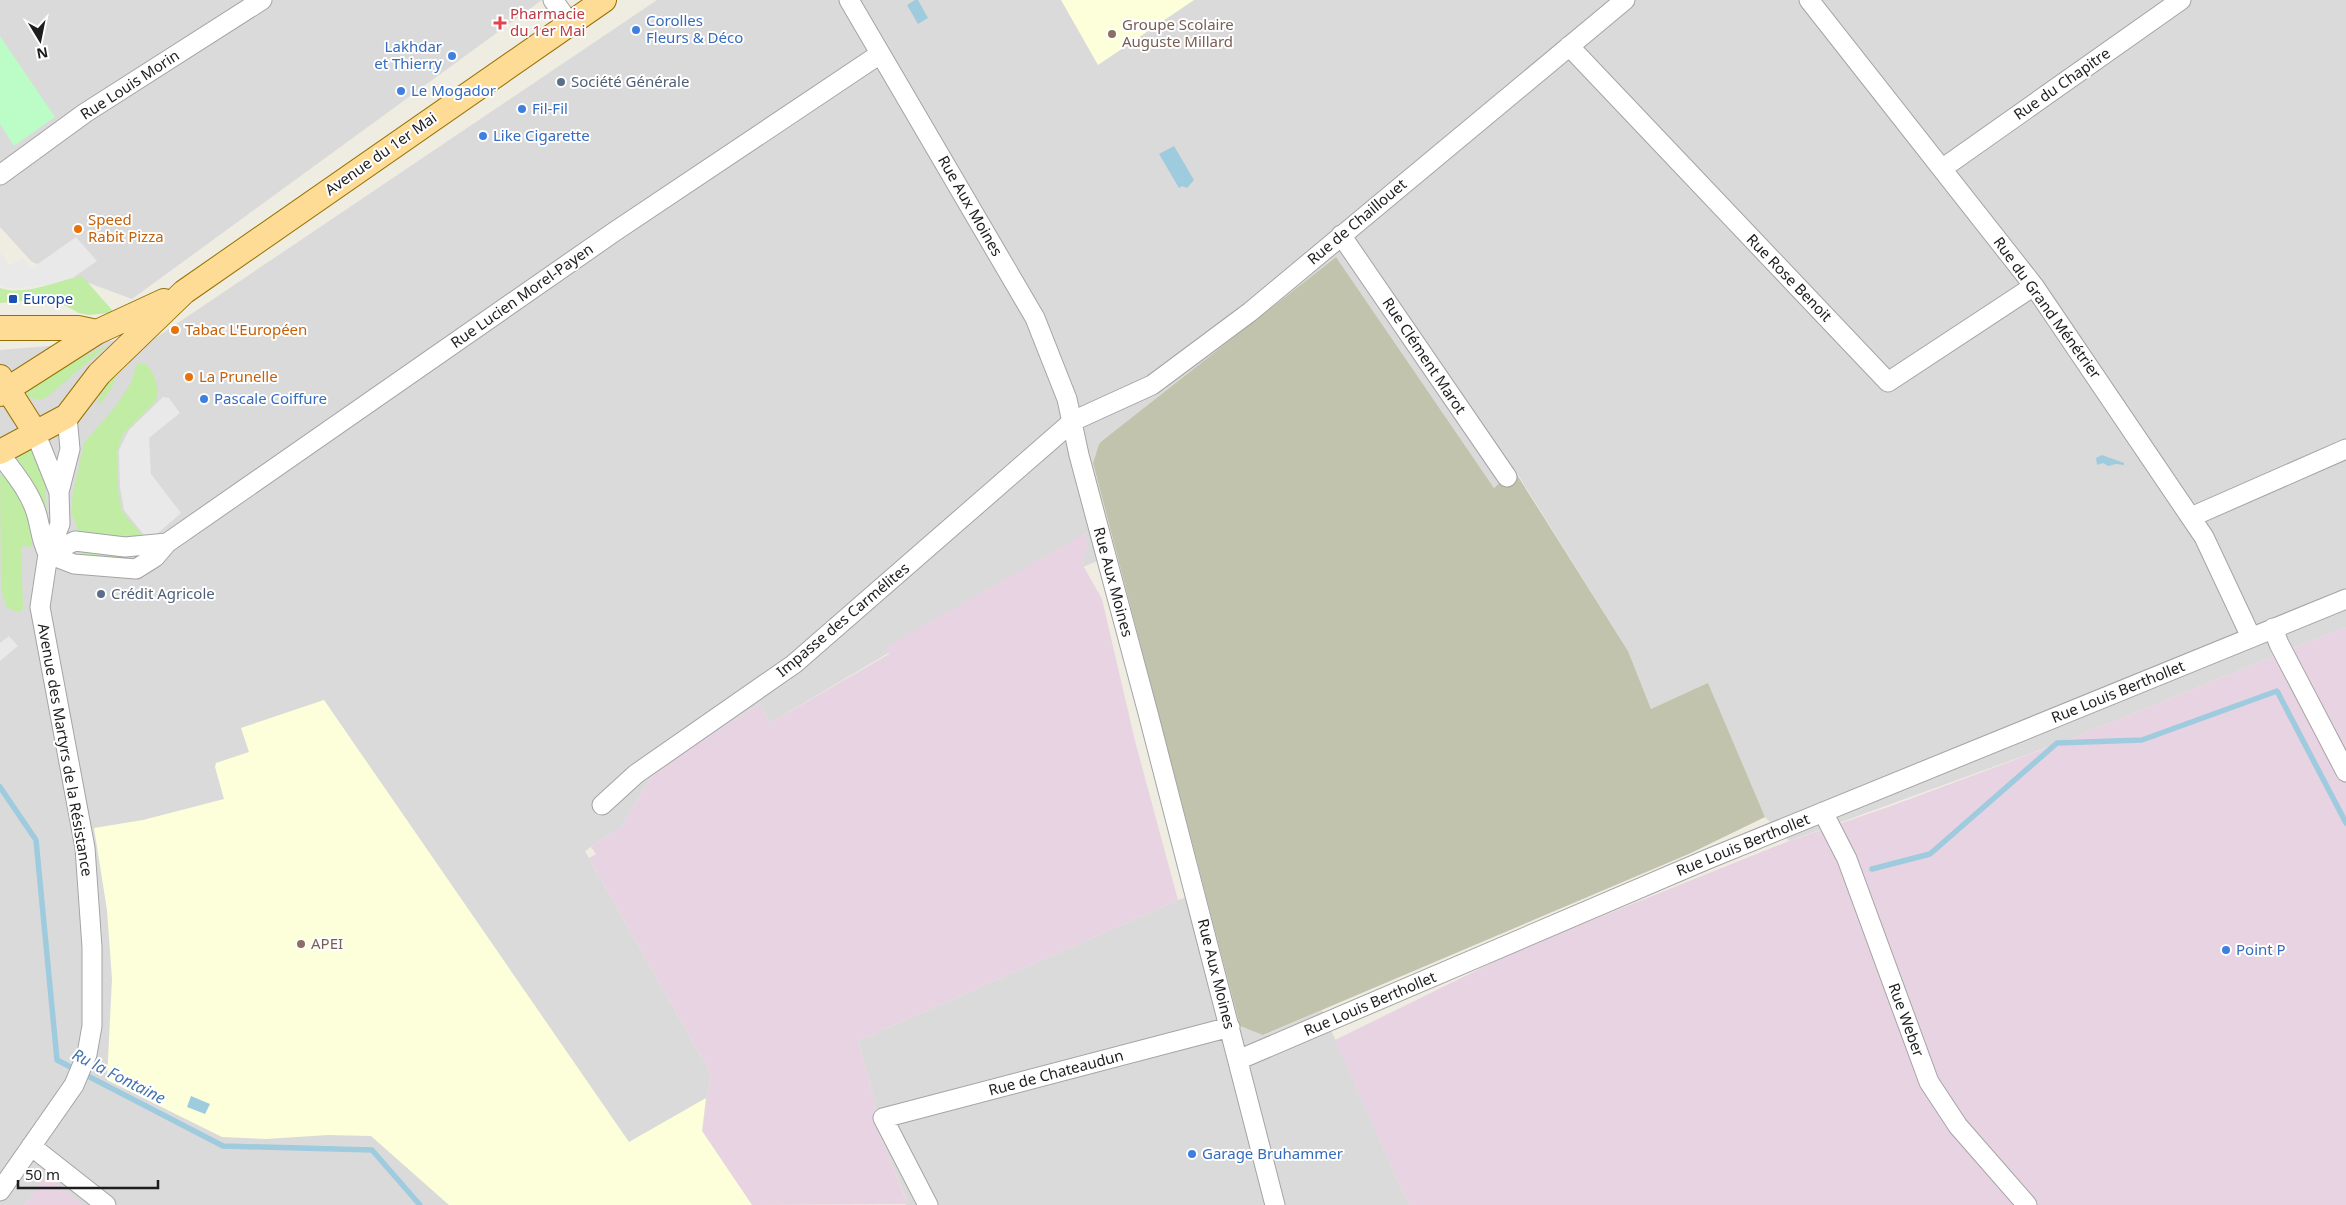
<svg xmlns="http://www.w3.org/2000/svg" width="2346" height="1205" font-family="'Noto Sans',sans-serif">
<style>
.residential{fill:#dbdada}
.industrial{fill:#e8d3e2}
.education{fill:#fcffda}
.construction{fill:#c1c3ad}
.grass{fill:#c1eca4}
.park{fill:#bbfcc7}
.parking{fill:#e9e9e9}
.water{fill:#9fcbdf}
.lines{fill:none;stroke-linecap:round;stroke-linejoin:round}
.stream{stroke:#9fcbdf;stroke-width:5.5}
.minor-casing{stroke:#a4a4a4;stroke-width:21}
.major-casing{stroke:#957200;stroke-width:26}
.minor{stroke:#fff;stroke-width:19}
.major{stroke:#ffdc96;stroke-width:24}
.health-dot{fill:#e0444e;stroke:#fff;stroke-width:2}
.shop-dot{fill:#3f7fe0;stroke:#fff;stroke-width:2}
.education-dot{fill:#8d6e63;stroke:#fff;stroke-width:2}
.service-dot{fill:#5c6f8a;stroke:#fff;stroke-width:2}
.food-dot{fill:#e8710a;stroke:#fff;stroke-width:2}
.transit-dot{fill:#1a4fb4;stroke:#fff;stroke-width:2}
.labels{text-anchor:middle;stroke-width:4;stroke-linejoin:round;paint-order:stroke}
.health-label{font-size:15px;fill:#be3a42;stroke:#fff;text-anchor:start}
.shop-label{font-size:15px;fill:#366cbe;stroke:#fff;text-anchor:start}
.education-label{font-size:15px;fill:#785e54;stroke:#fff;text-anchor:start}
.service-label{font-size:15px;fill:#4e5e75;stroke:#fff;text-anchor:start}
.street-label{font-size:15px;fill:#1d1d1d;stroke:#fff}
.food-label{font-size:15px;fill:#c56008;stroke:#fff;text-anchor:start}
.transit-label{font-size:15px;fill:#164399;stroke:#fff;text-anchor:start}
.water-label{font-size:16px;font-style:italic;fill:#4571b1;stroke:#fff}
</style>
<rect width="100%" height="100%" fill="#efece2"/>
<path class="residential" d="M0,0H542L132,299L32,262L0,227Z
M657,0H2346V627L2073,738L1789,841L1765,817L1708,684L1651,709L1628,651L1515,470L1494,488L1336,257L1099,444L1093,463L1116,553L907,642L770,723L759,704L655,771L621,827L585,851L711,1074L702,1131L752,1205H82L47,1177L24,1205H0V350L157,337Z
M1205,891L1240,1026L1264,1035L1322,1010L1409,1205H905L908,1203L878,1131L874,1099L858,1041L1178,900Z"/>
<path class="industrial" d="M1086,533L1087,549L1081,562L1102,599L1135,741L1178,900L858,1041L874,1099L878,1131L908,1204L752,1205L702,1131L711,1074L589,858L596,854L591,847L621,827L655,771L759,704L770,723L889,654L886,648L896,641Z
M2346,627V1205H1409L1335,1040L1506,956L1560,933L1789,841L1894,805L2073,738Z
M46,1176L82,1205H24Z"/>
<path class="education" d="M1061,0H1194L1098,65Z
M324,700L629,1142L706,1098L702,1131L752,1205H449L371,1136L328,1135L266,1139L222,1137L107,1080L112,979L107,910L94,828L143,820L224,799L215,767L216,763L249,752L241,728Z"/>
<path class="construction" d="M1336,257L1494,488L1514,470L1628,651L1651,709L1708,683L1765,817L1691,853L1263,1035L1240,1026L1093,463L1099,444L1102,441Z"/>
<path class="grass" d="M82,276L112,310L110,313L88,315L79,313L64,305L23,301L0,303V288C26,297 57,280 82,276Z
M109,344L47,397L39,400L28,397L27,389L53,372Z
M140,363L146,364C155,374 161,389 155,402L123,434L117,452L118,488L122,511L147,541L81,538L71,512L73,493L84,443L116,406L131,383L136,366Z
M118,369C116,383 109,393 100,404L98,399Z
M30,447C47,462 47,498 46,519L35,488L17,460L19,453Z
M2,475C25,486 31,525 32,547L21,546L23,609L19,612L7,608L1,590L0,476Z
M82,546L151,551L133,561L82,557Z"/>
<path class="park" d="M0,36L55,117L14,146L0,124Z"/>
<path class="parking" d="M76,237L97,261L74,277L52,284L29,287L7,288L0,284V252L9,266L22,258L32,268Z
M163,397L169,398L180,413L149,438L151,474L181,513L149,541L124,510L120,487L119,450L129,430Z
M9,636L18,646L0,661V643Z"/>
<path class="water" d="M915,0H918L928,18L918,24L907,5Z
M1174,146L1194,180L1187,188L1182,186L1179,188L1159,154Z
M2102,455L2124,463V465L2116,464L2108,466L2103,463L2097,465L2096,458Z
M191,1096L210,1104L205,1114L187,1107Z"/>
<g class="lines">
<path class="stream" d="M0,787L36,840L57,1060L223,1146L372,1150L420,1205
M1872,869L1930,854L2057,743L2142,740L2277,691L2346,823"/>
<defs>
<path id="minor" d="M553,0L569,22
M849,0L1035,318L1067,399L1079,455L1148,713L1275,1205
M1809,0L2034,286L2204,537L2251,637
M1569,46L1888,382L2034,286
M1943,168L2181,0
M0,175L85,113L262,0
M1341,235L1507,477
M0,454C13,472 29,490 36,512C41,528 40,537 48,554
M59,492L70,449L67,416
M2191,517L2346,449
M48,554L74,564L136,569L155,557L167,543L614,232L880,54
M48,554L75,541L125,547L167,543
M2273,628L2279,644L2346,772
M602,805L636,774L794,664L1073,421L1152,385L1250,312L1625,0
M1823,812L1847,859L1929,1082L1958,1126L2027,1205
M1238,1060L1708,859L2346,599
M31,1146L106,1205
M0,1191L74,1085L87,1054L92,1026V947L85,848L40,607L48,554L60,524L59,492L35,432
M928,1205L883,1118L1230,1027"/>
<path id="major" d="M0,328H78L97,332
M0,377L35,432
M0,394L97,332L164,301
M0,452L67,416L99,374L184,292L604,0"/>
</defs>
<use href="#minor" class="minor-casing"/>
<use href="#major" class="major-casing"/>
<use href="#minor" class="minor"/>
<use href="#major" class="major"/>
</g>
<path class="health-dot" d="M497.5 15.5h5v5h5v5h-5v5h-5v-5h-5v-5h5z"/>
<g class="shop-dot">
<circle cx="636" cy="30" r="5"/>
<circle cx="452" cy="56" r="5"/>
<circle cx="401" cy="91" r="5"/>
<circle cx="522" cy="109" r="5"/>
<circle cx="483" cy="136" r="5"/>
<circle cx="204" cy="399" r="5"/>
<circle cx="2226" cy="950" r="5"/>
<circle cx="1192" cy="1154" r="5"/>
</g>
<g class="education-dot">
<circle cx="1112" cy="34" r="5"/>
<circle cx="301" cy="944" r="5"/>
</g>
<g class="service-dot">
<circle cx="561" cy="82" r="5"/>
<circle cx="101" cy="594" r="5"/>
</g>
<g class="food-dot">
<circle cx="78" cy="229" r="5"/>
<circle cx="175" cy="330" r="5"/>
<circle cx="189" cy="377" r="5"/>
</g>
<rect class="transit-dot" x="8" y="294" width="10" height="10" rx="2.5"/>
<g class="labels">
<g class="health-label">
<text x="510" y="19">Pharmacie<tspan x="510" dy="17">du 1er Mai</tspan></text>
</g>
<g class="shop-label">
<text x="646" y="26">Corolles<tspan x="646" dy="17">Fleurs &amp; Déco</tspan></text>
<text x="442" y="52" text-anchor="end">Lakhdar<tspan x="442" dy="17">et Thierry</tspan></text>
<text x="411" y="96">Le Mogador</text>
<text x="532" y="114">Fil-Fil</text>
<text x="493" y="141">Like Cigarette</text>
<text x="214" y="404">Pascale Coiffure</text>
<text x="2236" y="955">Point P</text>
<text x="1202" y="1159">Garage Bruhammer</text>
</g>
<g class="education-label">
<text x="1122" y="30">Groupe Scolaire<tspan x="1122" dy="17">Auguste Millard</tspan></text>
<text x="311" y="949">APEI</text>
</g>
<g class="service-label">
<text x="571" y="87">Société Générale</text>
<text x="111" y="599">Crédit Agricole</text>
</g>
<g class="street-label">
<text transform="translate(2062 84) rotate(-35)" y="5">Rue du Chapitre</text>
<text transform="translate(130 85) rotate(-33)" y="5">Rue Louis Morin</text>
<text transform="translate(381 154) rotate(-35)" y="5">Avenue du 1er Mai</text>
<text transform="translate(970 206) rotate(60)" y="5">Rue Aux Moines</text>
<text transform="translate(1357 222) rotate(-40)" y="5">Rue de Chaillouet</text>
<text transform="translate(1789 278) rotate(46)" y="5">Rue Rose Benoit</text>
<text transform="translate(522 296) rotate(-35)" y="5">Rue Lucien Morel-Payen</text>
<text transform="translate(2047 308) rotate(54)" y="5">Rue du Grand Ménétrier</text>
<text transform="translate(1424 356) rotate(56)" y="5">Rue Clément Marot</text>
<text transform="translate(1113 582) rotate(75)" y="5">Rue Aux Moines</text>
<text transform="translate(843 620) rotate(-40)" y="5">Impasse des Carmélites</text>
<text transform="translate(2118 692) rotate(-22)" y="5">Rue Louis Berthollet</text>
<text transform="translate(65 750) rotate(80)" y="5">Avenue des Martyrs de la Résistance</text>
<text transform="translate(1743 845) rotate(-22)" y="5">Rue Louis Berthollet</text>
<text transform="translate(1216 974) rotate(76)" y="5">Rue Aux Moines</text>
<text transform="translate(1370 1004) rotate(-23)" y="5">Rue Louis Berthollet</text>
<text transform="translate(1906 1020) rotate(70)" y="5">Rue Weber</text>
<text transform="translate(1056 1073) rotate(-15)" y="5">Rue de Chateaudun</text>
</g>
<g class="food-label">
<text x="88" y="225">Speed<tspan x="88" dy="17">Rabit Pizza</tspan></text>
<text x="185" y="335">Tabac L'Européen</text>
<text x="199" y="382">La Prunelle</text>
</g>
<g class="transit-label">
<text x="23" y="304">Europe</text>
</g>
<g class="water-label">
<text transform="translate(119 1076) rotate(27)" y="6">Ru la Fontaine</text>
</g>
</g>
<g transform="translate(40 40) rotate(170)" stroke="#ffffff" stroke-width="4" paint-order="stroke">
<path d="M0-4L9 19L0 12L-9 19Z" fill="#1d1d1d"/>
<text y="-8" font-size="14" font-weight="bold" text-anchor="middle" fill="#1d1d1d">N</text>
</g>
<path d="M18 1180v8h140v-8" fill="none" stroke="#1d1d1d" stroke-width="2.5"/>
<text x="25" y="1180" font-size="15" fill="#1d1d1d" stroke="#ffffff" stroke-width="4" paint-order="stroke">50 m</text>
</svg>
